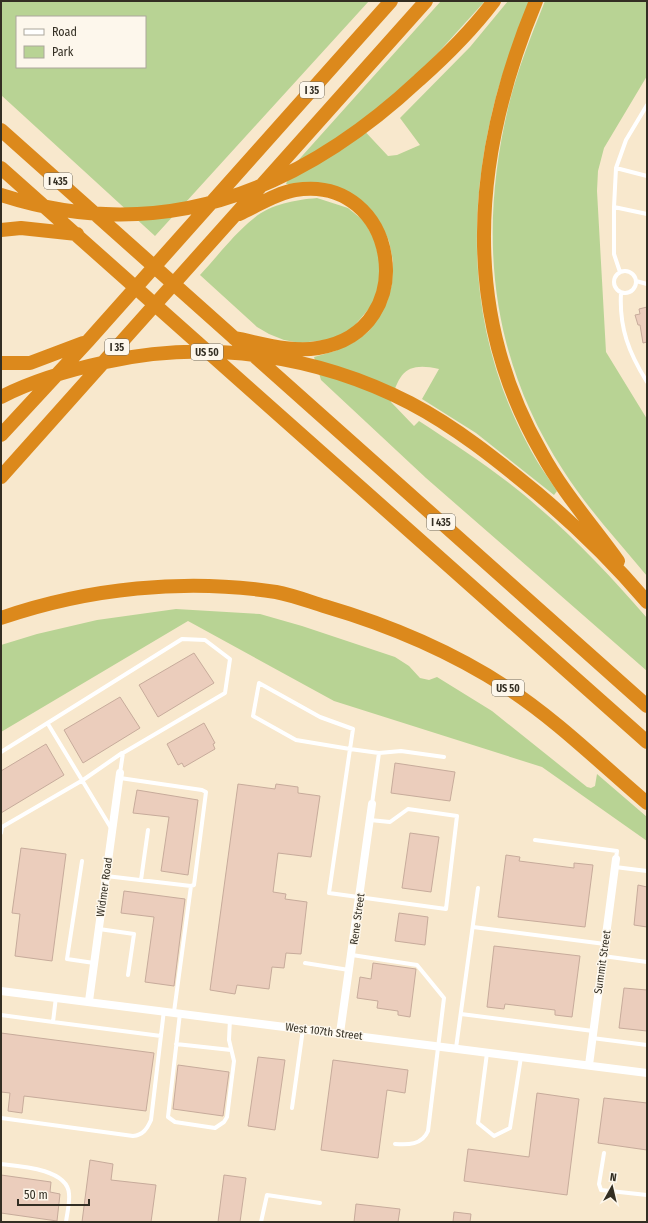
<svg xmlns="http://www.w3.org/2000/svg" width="648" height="1223" font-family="'Fira Sans Condensed',sans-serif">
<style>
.green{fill:#b8d394;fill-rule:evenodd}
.building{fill:#ebcdbc;stroke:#c7ab9b}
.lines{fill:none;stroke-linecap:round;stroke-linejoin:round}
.lane{stroke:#fff;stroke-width:4}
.street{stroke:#fff;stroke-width:8}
.highway{stroke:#dc891c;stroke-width:14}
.labels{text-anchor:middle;stroke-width:3;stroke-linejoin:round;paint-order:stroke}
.shield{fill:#fdf7ec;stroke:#706a5f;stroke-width:1}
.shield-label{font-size:10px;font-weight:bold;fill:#332e23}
.street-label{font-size:11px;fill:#332e23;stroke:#fdf7ec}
</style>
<rect width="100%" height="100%" fill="#f8e8cd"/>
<path class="green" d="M1,1H369L155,236L1,95ZM17,17H145V67H17Z
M441,1H485L427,65L359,125L388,156L397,155L420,145L400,118L470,47L508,1H529C518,31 506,62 497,93C465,212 468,334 528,445C536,461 547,476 557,491L554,495L476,433L422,399L439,369C407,362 399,372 391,402L414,426L419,421C460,448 501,474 538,507C578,541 613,579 647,618V671L426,478L321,380L314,357L335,351L354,342L369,331L387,302L392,284L393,261L389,241L380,223L324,185L286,184L294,165Z
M545,1H647V76L604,148L598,171L597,191L606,352L647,419V576C618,541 587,508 563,470C490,358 478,236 508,108C517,71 531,36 545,1Z
M317,198L348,208L364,221L375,241L380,264L379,286L373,304L349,332L334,339L300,343L284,340L269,334L257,327L200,275C217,257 233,235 253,219C270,204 295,200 317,198Z
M176,609L260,614L302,626L395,657L409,666L420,678L429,680L437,677L492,711L587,787L591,788L595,786L597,774L647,817V841L542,767L334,701L188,621L1,732V645L37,634L97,620Z"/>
<path class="building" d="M647,307V342L643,343L640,325H638L635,315L640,314L639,309Z
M194,653L214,683L158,717L139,685Z
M120,697L140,728L83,763L64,730Z
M204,723L215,743L213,744L215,749L184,767L182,763L178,765L167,744Z
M46,744L64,775L1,813V771Z
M395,763L455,772L450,801L391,793Z
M238,784L275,789L276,784L298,787V793L320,796L311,857L278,853L273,892L286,894L285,899L307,902L301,954L286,953L284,968L272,967L269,989L237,985L235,994L210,990Z
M137,790L198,800L188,875L161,871L169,817L133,813Z
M410,833L439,837L431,892L402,888Z
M21,848L66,854L52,961L15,956L20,914L12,913Z
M506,855L520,857L519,861L574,868V863L593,865L585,927L498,917Z
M638,885L647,887V927L634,925Z
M124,891L185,899L174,986L145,982L154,917L121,913Z
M399,913L428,917L425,945L395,941Z
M494,946L580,956L572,1017L555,1015V1010L505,1004L504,1009L487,1007Z
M373,963L416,969L410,1017L398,1015V1011L377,1008L378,1001L357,998L360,977L371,979Z
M624,988L647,990V1031L619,1028Z
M1,1033L154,1053L146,1111L24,1096L22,1113L8,1111L10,1093L1,1092Z
M258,1057L285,1060L275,1130L248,1126Z
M333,1060L408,1070L405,1093L387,1090L378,1158L321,1150Z
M178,1065L229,1072L223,1116L173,1109Z
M537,1093L579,1099L567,1195L464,1181L468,1149L529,1157Z
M604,1098L647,1103V1150L598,1143Z
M90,1160L113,1164L111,1180L156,1185L151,1222H82Z
M1,1175L51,1182L50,1192L60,1194L57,1221L1,1213Z
M224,1175L246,1178L240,1222H218Z
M356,1204L400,1209L398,1222H354Z
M454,1212L471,1214L470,1222H453Z"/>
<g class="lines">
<path class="lane" d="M616,168L647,176
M614,207L647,214
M614 282a11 11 0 1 1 22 0a11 11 0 1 1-22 0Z
M620,272L614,254V207L616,168L626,140L647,105
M636,281L647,284
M621,293C619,328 629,353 647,382
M48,724L111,828
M1,752L182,639L205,640L230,659L225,693L123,753L120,773
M372,804L379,753L401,751L444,757
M370,820L390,822L408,809L457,816L446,909L329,893L350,749L296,740L253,716L259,683L320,717L353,729L350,749L379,753
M1,833L2,827L83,780L122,753
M535,840L617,851L616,859
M82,861L67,959L94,963
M615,867L647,871
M106,876L191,886L194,885L206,792L202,790L120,778
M141,880L148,830
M473,927L605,944
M99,929L134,934L128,975
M352,955L417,965L444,998L428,1131C422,1145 408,1145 395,1144
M603,956L647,962
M305,963L349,970
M56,997L53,1022L161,1036
M174,1012L191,886
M180,1013L168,1117L175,1122L215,1128L224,1122L227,1117L234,1061L229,1040L230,1019
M461,1014L593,1031
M1,1015L53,1022
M592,1038L647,1045
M176,1044L231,1050
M456,1048L478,888
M487,1053L478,1123L494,1136L510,1128L521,1057
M292,1108L303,1029
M1,1118L133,1136C143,1135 147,1129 151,1120L164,1010
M604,1153L599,1184L601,1190L647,1195
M1,1164C20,1166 68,1169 69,1194C70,1203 67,1213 66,1222
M261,1222L267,1195L320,1203"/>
<path class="street" d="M1,991L647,1073
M89,1001L120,773
M340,1033L372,804
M589,1065L616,859"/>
<path class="highway" d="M536,1C474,150 458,307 541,452C562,491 592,525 618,561
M1,130L647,706
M1,168L647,742
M1,195C162,247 300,191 419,80C446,56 472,30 494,1
M1,230L21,228L77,234
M234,338C261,343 291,353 318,348C424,331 398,173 295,190C276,193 257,206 239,214
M1,363H30L83,343
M1,397C34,380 69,370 106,362C208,339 317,355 410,403C456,427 497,460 537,493C576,526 614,563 647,602
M1,435L88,341L391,1
M1,477L426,1
M1,618C88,588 185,578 276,592C292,595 308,601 324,606C389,625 449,650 506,687C557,720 601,764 647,803"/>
</g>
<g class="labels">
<g class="shield">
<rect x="300" y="82" width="24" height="16" rx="3"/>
<rect x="44" y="173" width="28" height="16" rx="3"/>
<rect x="105" y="339" width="24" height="16" rx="3"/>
<rect x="191" y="344" width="32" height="16" rx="3"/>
<rect x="427" y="514" width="28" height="16" rx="3"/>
<rect x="492" y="680" width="32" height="16" rx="3"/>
</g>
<g class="shield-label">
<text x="312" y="94">I 35</text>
<text x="58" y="185">I 435</text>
<text x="117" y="351">I 35</text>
<text x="207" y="356">US 50</text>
<text x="441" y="526">I 435</text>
<text x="508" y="692">US 50</text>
</g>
<g class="street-label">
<text transform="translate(104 887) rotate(-82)" y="4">Widmer Road</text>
<text transform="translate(357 919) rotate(-82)" y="4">Rene Street</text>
<text transform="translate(602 962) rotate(-82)" y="4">Summit Street</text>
<text transform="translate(324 1031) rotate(7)" y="4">West 107th Street</text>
</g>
</g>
<rect width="648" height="1223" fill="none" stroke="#332e23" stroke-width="4"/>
<rect x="16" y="16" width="130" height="52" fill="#fdf7ec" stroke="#aca79c"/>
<rect x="24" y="29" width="20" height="6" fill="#ffffff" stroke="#aca79c"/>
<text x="52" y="36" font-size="12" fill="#332e23">Road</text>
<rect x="24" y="46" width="20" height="12" fill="#b8d394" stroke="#aca79c"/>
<text x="52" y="56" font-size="12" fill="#332e23">Park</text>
<g transform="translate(612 1187) rotate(8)" stroke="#fdf7ec" stroke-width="3" paint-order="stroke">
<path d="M0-3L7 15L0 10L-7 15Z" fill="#332e23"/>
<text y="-6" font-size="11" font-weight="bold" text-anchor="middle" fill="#332e23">N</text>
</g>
<path d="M18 1199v6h71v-6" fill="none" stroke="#332e23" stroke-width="2"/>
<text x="24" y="1199" font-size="12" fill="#332e23" stroke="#fdf7ec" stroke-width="3" paint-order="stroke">50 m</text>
</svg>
